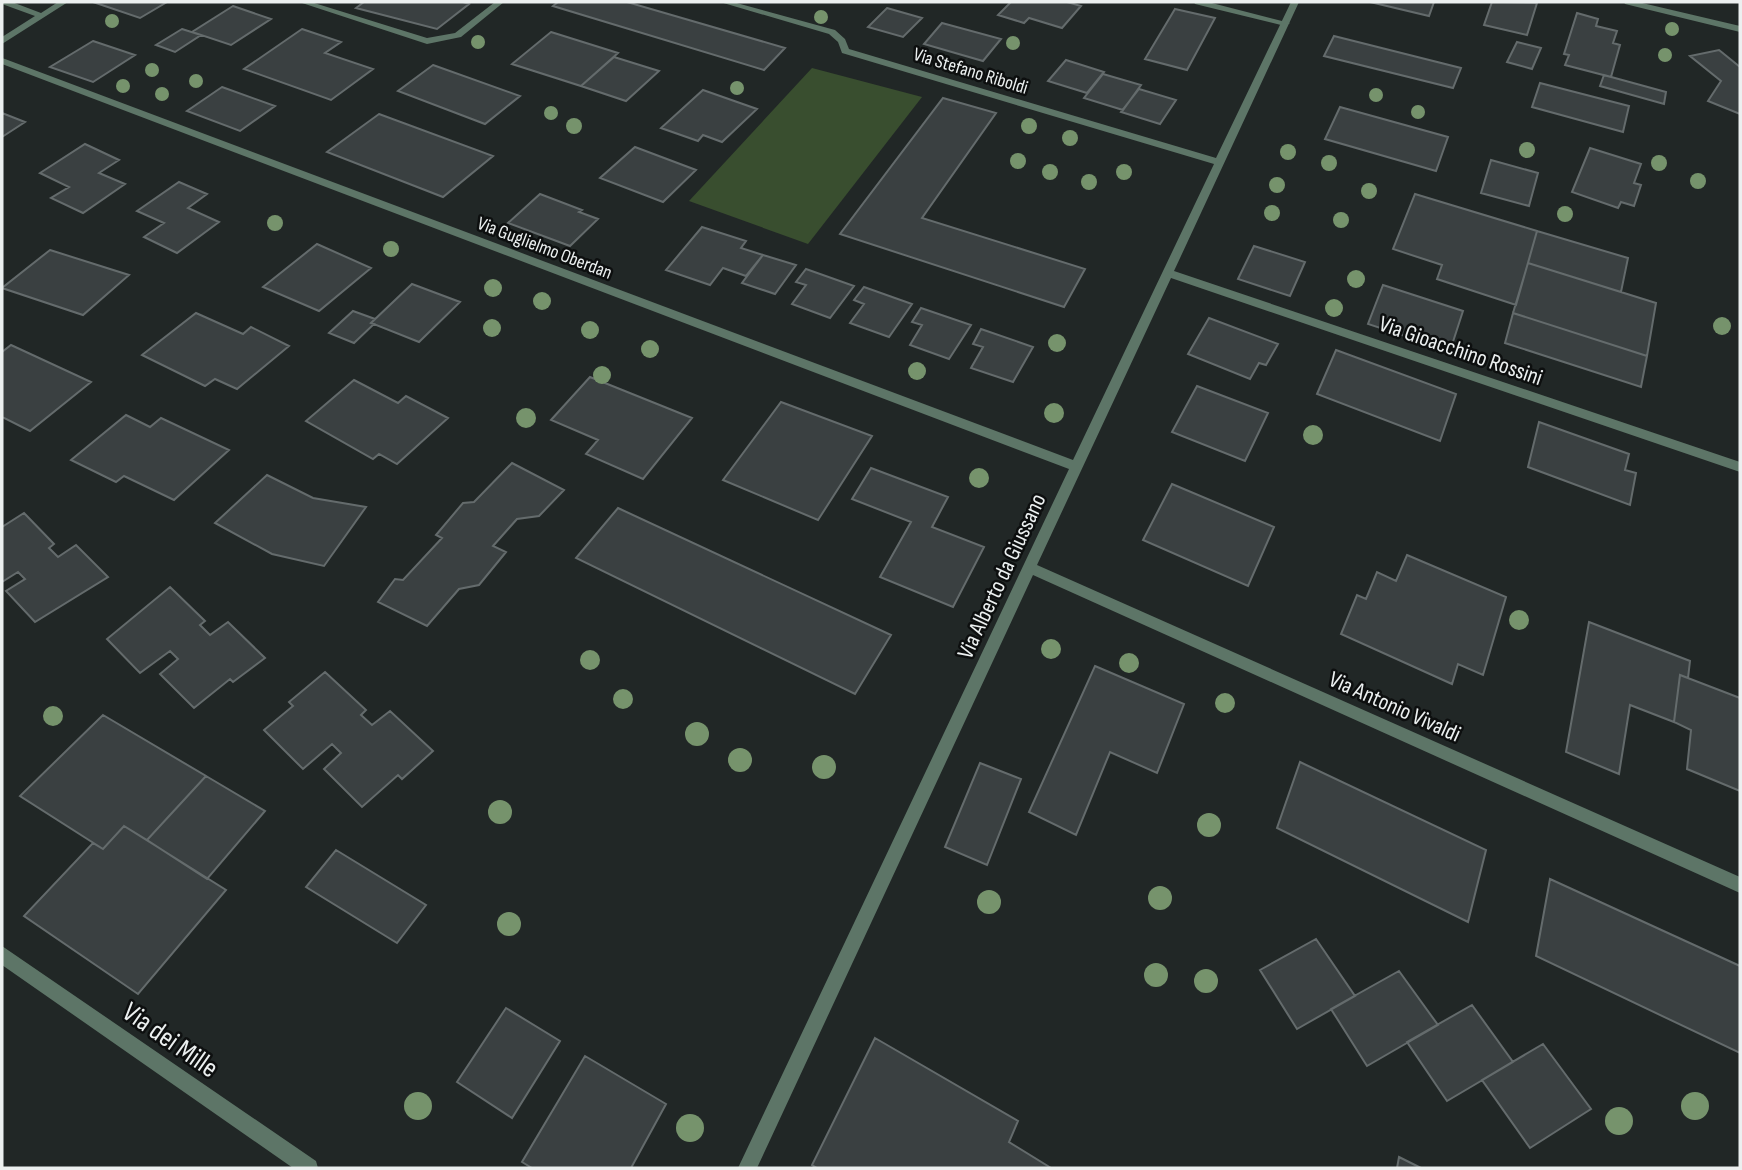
<svg xmlns="http://www.w3.org/2000/svg" width="1742" height="1170" font-family="'Sofia Sans Condensed',sans-serif">
<style>
.green{fill:#394e2f}
.building{fill:#3a4041;stroke:#646b6c;stroke-width:2}
.lines{fill:none;stroke-linecap:round;stroke-linejoin:round}
.lane{fill:#5d7567;fill-rule:evenodd}
.street{fill:#5d7567;fill-rule:evenodd}
.tree{fill:#76936c}
.labels{text-anchor:middle;stroke-width:5;stroke-linejoin:round;paint-order:stroke}
.far-street-label{font-size:19px;fill:#ecf0f0;stroke:#0d0f0f}
.street-label{font-size:23px;fill:#ecf0f0;stroke:#0d0f0f}
.near-street-label{font-size:28px;fill:#ecf0f0;stroke:#0d0f0f}
</style>
<rect width="100%" height="100%" fill="#212726"/>
<path class="green" d="M812,68L922,97L808,244L689,201Z"/>
<path class="building" d="M93,2H167L140,18Z
M364,2H463L469,4L437,29L356,8Z
M558,2H627L785,48L764,70L553,6Z
M1011,2H1067L1081,6L1062,28L1029,18L1024,23L998,15Z
M1370,2H1434L1429,16Z
M1492,2L1537,3L1527,35L1484,25Z
M233,6L271,19L231,45L192,32Z
M887,8L922,18L903,37L868,27Z
M1175,9L1215,18L1187,70L1145,59Z
M1577,13L1598,19L1596,26L1617,31L1613,43L1620,45L1611,77L1565,65L1569,55L1564,54Z
M942,23L1001,39L983,61L924,44Z
M182,29L201,35L175,52L156,45Z
M302,29L341,42L325,53L373,69L331,100L244,69Z
M551,32L618,53L581,86L512,64Z
M1334,36L1461,68L1453,88L1324,56Z
M93,41L135,55L93,82L50,67Z
M1517,42L1541,48L1532,69L1507,62Z
M1719,50L1740,67V114L1708,101L1721,81L1690,56Z
M614,57L659,71L626,101L581,86Z
M1066,60L1104,72L1087,93L1048,81Z
M433,65L520,96L485,124L398,91Z
M1103,74L1141,85L1123,110L1084,98Z
M1604,75L1666,92L1664,104L1600,86Z
M1540,83L1629,106L1623,132L1532,107Z
M222,87L275,106L240,131L187,111Z
M1139,89L1176,100L1160,124L1121,112Z
M703,90L757,109L722,142L703,135L698,141L661,128Z
M943,98L996,113L922,218L1085,269L1064,307L840,234Z
M1340,107L1448,137L1436,171L1325,139Z
M2,113L25,122L2,137Z
M379,114L493,156L443,197L327,152Z
M85,144L119,160L99,173L125,184L83,213L51,198L69,187L40,173Z
M635,147L696,170L663,202L600,178Z
M1590,148L1641,164L1634,183L1641,185L1634,206L1621,202L1618,208L1572,192Z
M1491,160L1538,173L1529,206L1481,193Z
M179,182L207,194L188,208L219,222L177,253L144,237L164,223L137,211Z
M540,194L582,210L579,212L598,219L570,246L508,223Z
M1415,194L1537,231L1516,305L1437,279L1442,265L1393,249Z
M702,227L746,241L741,248L763,255L746,276L723,268L710,285L666,270Z
M1537,231L1628,258L1621,292L1528,263Z
M317,244L371,268L319,311L263,287Z
M1254,246L1305,262L1290,296L1238,279Z
M50,250L129,275L83,315L2,288Z
M763,255L796,265L775,294L742,283Z
M1528,263L1656,303L1647,356L1513,313Z
M806,269L854,286L830,318L792,304L806,285L796,282Z
M412,284L460,302L419,342L371,323Z
M1383,285L1463,311L1450,351L1368,324Z
M864,287L912,304L889,337L850,323L864,304L854,300Z
M921,308L971,325L949,359L910,345L922,325L912,322Z
M353,311L375,319L371,323L374,324L354,343L329,333Z
M196,313L243,334L251,327L289,346L237,389L215,379L205,386L142,355Z
M1513,313L1647,356L1641,387L1505,343Z
M1209,318L1278,344L1266,365L1259,363L1250,379L1188,354Z
M981,329L1033,347L1013,382L971,368L983,347L973,344Z
M11,345L91,382L30,431L2,417V352Z
M1336,350L1456,394L1440,441L1317,394Z
M590,377L692,418L643,479L586,454L598,440L551,420Z
M354,380L398,403L406,396L448,418L397,464L379,454L373,459L306,421Z
M1197,386L1268,413L1245,461L1172,432Z
M781,402L872,436L818,520L723,480Z
M126,415L150,427L161,418L229,450L174,500L124,476L116,482L71,460Z
M1539,422L1629,454L1625,470L1636,473L1630,505L1528,467Z
M512,463L564,490L539,516L517,519L493,546L506,552L479,585L459,589L427,626L378,602L395,579L403,580L442,538L436,535L463,503L474,502Z
M871,468L948,497L932,527L984,547L953,607L880,577L911,522L852,499Z
M267,475L313,498L366,507L324,566L272,554L215,523Z
M1172,484L1274,527L1248,586L1143,540Z
M618,508L891,635L855,694L576,558Z
M24,513L54,544L49,548L58,557L76,545L108,577L35,622L6,591L25,579L18,572L2,582V527Z
M1407,555L1506,597L1483,675L1458,664L1452,684L1341,634L1357,595L1366,599L1377,572L1396,581Z
M170,587L205,621L200,625L210,635L228,622L265,658L233,682L230,679L194,708L160,674L178,659L170,651L140,673L107,639Z
M1589,622L1690,661L1688,678L1680,675L1674,722L1630,705L1619,774L1566,752Z
M1095,666L1184,704L1157,773L1110,752L1076,835L1029,812Z
M325,672L366,710L361,715L372,725L390,711L433,751L402,779L398,775L362,807L324,769L341,753L332,744L303,769L264,730L293,706L289,702Z
M1680,675L1740,698V791L1687,769L1691,730L1674,722Z
M103,715L206,776L147,840L124,826L103,849L20,796Z
M1300,762L1486,850L1468,922L1277,828Z
M980,763L1021,779L987,865L945,847Z
M206,776L265,811L207,879L147,840Z
M124,826L226,890L138,994L24,916L93,843L103,849Z
M336,850L426,905L397,943L306,887Z
M1550,879L1740,966V1053L1536,956Z
M1316,939L1355,996L1297,1029L1260,970Z
M1399,971L1438,1025L1367,1066L1331,1009Z
M1472,1005L1513,1062L1447,1101L1407,1042Z
M506,1008L560,1041L512,1118L457,1082Z
M875,1038L1018,1121L1009,1142L1051,1168H817L812,1165Z
M1543,1044L1591,1109L1530,1148L1482,1080Z
M585,1056L666,1104L631,1168H532L522,1162Z
M1399,1157L1421,1168H1397Z"/>
<g class="lines">
<path class="lane" d="M1194,2H1208L1290,23L1285,26L1195,4Z"/>
<path class="street" d="M2,2H12L41,13L58,2H68L2,44V37L35,16L2,4Z
M299,2H311L427,38L455,33L495,2H504L461,37L427,44Z
M720,2H733L835,30L845,39L849,49L1216,158L1291,2H1299L1174,271L1740,462V472L1171,278L1037,565L1740,877V893L1033,575L757,1168H738L1069,469L2,64V58L5,59L1073,460L1214,164L842,53L838,42L829,34Z
M1624,2H1638L1740,26V32L1625,4Z
M2,946L316,1161L318,1168H293L2,965Z"/>
</g>
<g class="tree">
<circle cx="821" cy="17" r="7"/>
<circle cx="112" cy="21" r="7"/>
<circle cx="1672" cy="29" r="7"/>
<circle cx="478" cy="42" r="7"/>
<circle cx="1013" cy="43" r="7"/>
<circle cx="1665" cy="55" r="7"/>
<circle cx="152" cy="70" r="7"/>
<circle cx="196" cy="81" r="7"/>
<circle cx="123" cy="86" r="7"/>
<circle cx="737" cy="88" r="7"/>
<circle cx="162" cy="94" r="7"/>
<circle cx="1376" cy="95" r="7"/>
<circle cx="1418" cy="112" r="7"/>
<circle cx="551" cy="113" r="7"/>
<circle cx="574" cy="126" r="8"/>
<circle cx="1029" cy="126" r="8"/>
<circle cx="1070" cy="138" r="8"/>
<circle cx="1527" cy="150" r="8"/>
<circle cx="1288" cy="152" r="8"/>
<circle cx="1018" cy="161" r="8"/>
<circle cx="1329" cy="163" r="8"/>
<circle cx="1659" cy="163" r="8"/>
<circle cx="1050" cy="172" r="8"/>
<circle cx="1124" cy="172" r="8"/>
<circle cx="1698" cy="181" r="8"/>
<circle cx="1089" cy="182" r="8"/>
<circle cx="1277" cy="185" r="8"/>
<circle cx="1369" cy="191" r="8"/>
<circle cx="1272" cy="213" r="8"/>
<circle cx="1565" cy="214" r="8"/>
<circle cx="1341" cy="220" r="8"/>
<circle cx="275" cy="223" r="8"/>
<circle cx="391" cy="249" r="8"/>
<circle cx="1356" cy="279" r="9"/>
<circle cx="493" cy="288" r="9"/>
<circle cx="542" cy="301" r="9"/>
<circle cx="1334" cy="308" r="9"/>
<circle cx="1722" cy="326" r="9"/>
<circle cx="492" cy="328" r="9"/>
<circle cx="590" cy="330" r="9"/>
<circle cx="1057" cy="343" r="9"/>
<circle cx="650" cy="349" r="9"/>
<circle cx="917" cy="371" r="9"/>
<circle cx="602" cy="375" r="9"/>
<circle cx="1054" cy="413" r="10"/>
<circle cx="526" cy="418" r="10"/>
<circle cx="1313" cy="435" r="10"/>
<circle cx="979" cy="478" r="10"/>
<circle cx="1519" cy="620" r="10"/>
<circle cx="1051" cy="649" r="10"/>
<circle cx="590" cy="660" r="10"/>
<circle cx="1129" cy="663" r="10"/>
<circle cx="623" cy="699" r="10"/>
<circle cx="1225" cy="703" r="10"/>
<circle cx="53" cy="716" r="10"/>
<circle cx="697" cy="734" r="12"/>
<circle cx="740" cy="760" r="12"/>
<circle cx="824" cy="767" r="12"/>
<circle cx="500" cy="812" r="12"/>
<circle cx="1209" cy="825" r="12"/>
<circle cx="1160" cy="898" r="12"/>
<circle cx="989" cy="902" r="12"/>
<circle cx="509" cy="924" r="12"/>
<circle cx="1156" cy="975" r="12"/>
<circle cx="1206" cy="981" r="12"/>
<circle cx="418" cy="1106" r="14"/>
<circle cx="1695" cy="1106" r="14"/>
<circle cx="1619" cy="1121" r="14"/>
<circle cx="690" cy="1128" r="14"/>
</g>
<g class="labels">
<g class="far-street-label">
<text transform="translate(971 70) rotate(17)" y="7">Via Stefano Riboldi</text>
<text transform="translate(545 247) rotate(21)" y="7">Via Guglielmo Oberdan</text>
</g>
<g class="street-label">
<text transform="translate(1461 350) rotate(19)" y="8">Via Gioacchino Rossini</text>
<text transform="translate(1001 576) rotate(-65)" y="8">Via Alberto da Giussano</text>
<text transform="translate(1395 706) rotate(24)" y="8">Via Antonio Vivaldi</text>
</g>
<g class="near-street-label">
<text transform="translate(171 1039) rotate(35)" y="10">Via dei Mille</text>
</g>
</g>
<rect width="1742" height="1170" fill="none" stroke="#ecf0f0" stroke-width="7"/>
</svg>
